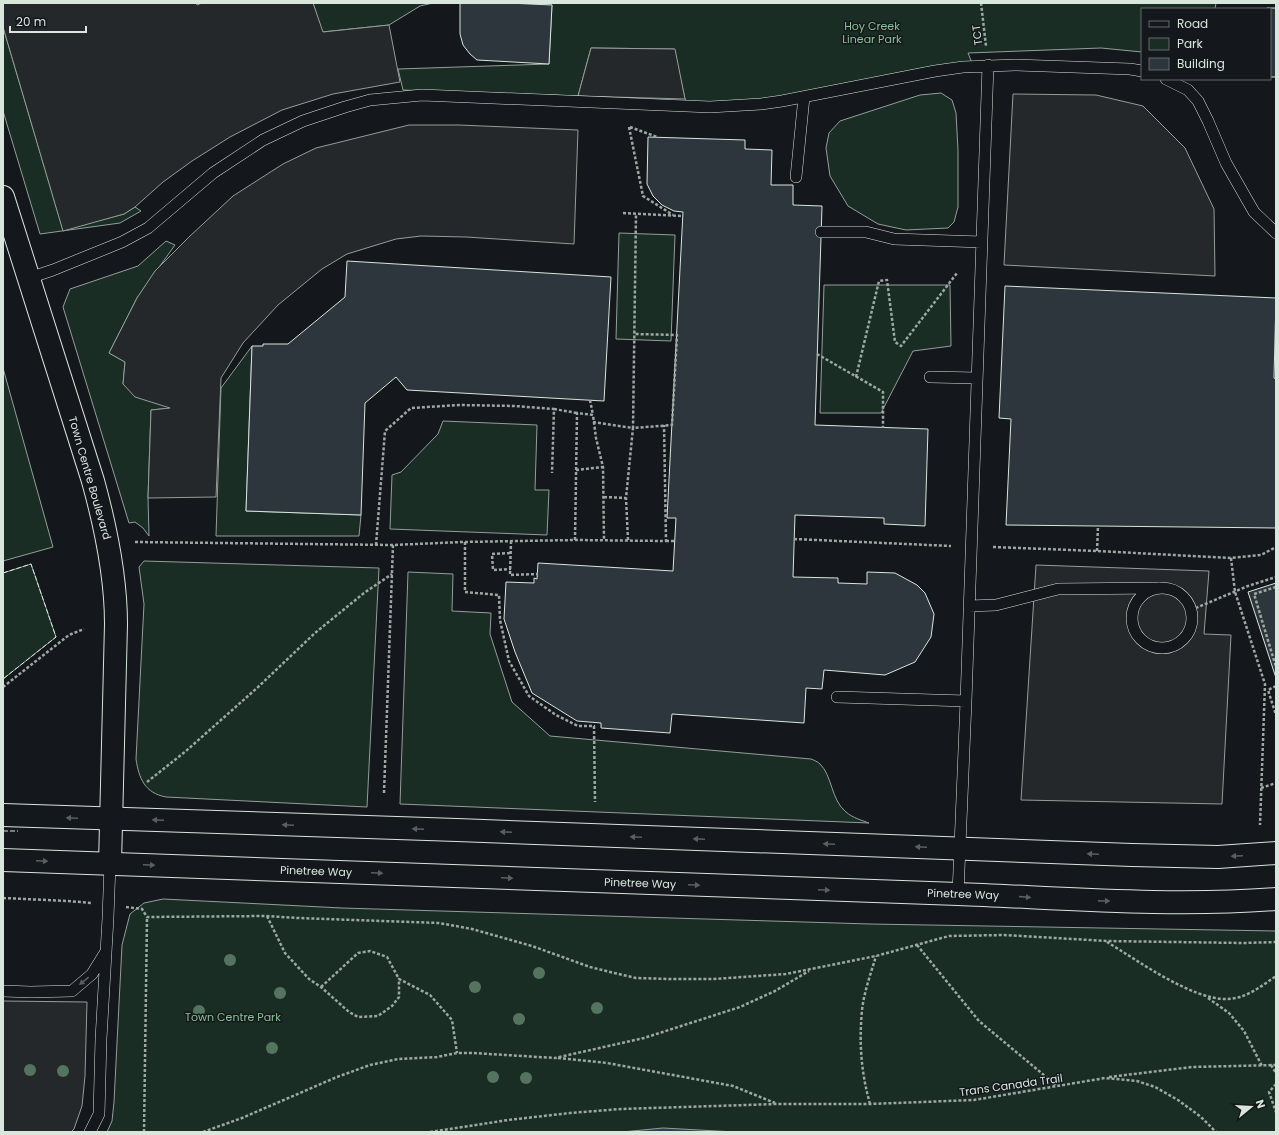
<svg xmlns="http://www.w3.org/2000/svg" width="1279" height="1135" font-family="Poppins,sans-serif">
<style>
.green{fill:#1a2d24;stroke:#939e99}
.parking{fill:#24282b;stroke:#939e99}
.water{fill:#2f3f4d;stroke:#939e99}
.building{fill:#2c363c;stroke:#d8e6dc}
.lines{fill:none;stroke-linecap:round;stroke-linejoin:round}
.service-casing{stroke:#d8e6dc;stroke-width:12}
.minor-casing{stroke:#d8e6dc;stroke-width:24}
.secondary-casing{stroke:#d8e6dc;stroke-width:24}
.path{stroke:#9da8a2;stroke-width:2.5;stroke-dasharray:3 2;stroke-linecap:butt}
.service{stroke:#14181c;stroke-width:11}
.minor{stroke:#14181c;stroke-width:22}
.secondary{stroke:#14181c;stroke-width:22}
.fence{stroke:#d8e6dc;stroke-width:1;stroke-dasharray:5 2;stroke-linecap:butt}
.tree{fill:#55745f}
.oneway{fill:#59605f}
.labels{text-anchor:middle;stroke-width:3;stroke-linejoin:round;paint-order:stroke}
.park-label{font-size:11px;fill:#8ac095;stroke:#14181c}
.street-label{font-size:11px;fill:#d8e6dc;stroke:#14181c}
</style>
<rect width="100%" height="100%" fill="#14181c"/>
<path class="green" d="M313,3H433L420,6L389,25L322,32Z
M508,3H1216L1215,9H1142V52L1101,48L968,53L974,68L743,105L688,102L685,99L674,49L591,48L578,96L403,90L398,69L549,64L552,5Z
M3,27L63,230L124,214L135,207L141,211L120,223L40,234L3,111Z
M941,93L952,100L956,113L958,150V207L954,222L948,228L906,230L878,224L848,206L830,176L826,148L829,133L840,121L920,95Z
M619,233L675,235L671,341L616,339Z
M166,241L175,245L137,298L109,353L125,362L123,384L171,408L151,410L148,498L149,536L143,528L135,522L129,523L63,307L70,289L138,266Z
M824,285H950L951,346L913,351L881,413H820Z
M252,346L246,511L361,515L359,536H216L221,388Z
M3,368L53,547L3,561Z
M443,421L537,425L535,490H549L547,535L390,529L392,475L401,472L438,434Z
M144,561L379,568L367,807L166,797C145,793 139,779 136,759L144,604L139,567Z
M31,564L56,637L3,679V573Z
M408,572L453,574L452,611L491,613L490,634L512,702L550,736L811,759C814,760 818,762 820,764C832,775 831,800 846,812C853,818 861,820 869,823L400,804Z
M163,899L342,908L870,924L1276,931V1132H107L112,1121L114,1102L122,945L130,914L144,903Z"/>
<path class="parking" d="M3,3H196L197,5L202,3H313L323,32L389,25L400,82L333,94L282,110L230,137L192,161L163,182L135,207L124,214L63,231L3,27Z
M591,48L675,49L685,99L578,96Z
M1013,94L1096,95L1143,106L1185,148L1214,209L1215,276L1004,265Z
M409,125H459L578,130L574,244L466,237L421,236L396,239L347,254L322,269L278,305L243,343L221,378L216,497L148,498L151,410L170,408L135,397L123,384L125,362L109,353L137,298L155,271L190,236L233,196L283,164L316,148Z
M1036,565L1209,571L1204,634L1231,635L1222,804L1021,800Z
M3,1001L87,1002L85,1076L82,1106L74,1129L71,1132H3Z"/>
<path class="water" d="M663,1128L735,1132H622Z"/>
<path class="building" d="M460,3H508L552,5L549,64L477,60L470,54L463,45L460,34Z
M1267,8H1276V77H1270V9Z
M648,137L745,140V149L772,150L771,185H793V205L822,206L815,425L928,429L925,526L884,524V518L795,515L793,577L838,578V583L867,584V572L895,573L917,585L925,593L934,614L931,637L915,662L885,675L824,670L822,689L806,688L804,723L672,714L670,733L601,728V723L577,721L532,693L515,652L504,619L506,582L534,583V578L537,579L538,563L673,571L676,518H667L683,212L674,211L662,205L653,196L647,184Z
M347,261L611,277L604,401L407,390L396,377L365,403L361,515L246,511L252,346H263V344H288L345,297Z
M1005,286L1276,298L1274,378L1276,379V528L1006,525L1011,419L999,418Z
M1276,583V678L1248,592Z"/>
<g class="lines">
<defs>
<path id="service" d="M1166,79L1188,90L1198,101L1208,121L1226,163L1254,212L1276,233
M796,177L804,97
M821,232H866L894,239L982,242
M29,278L53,270L122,242L148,228L213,173L263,140L303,121L345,107L370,100L422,95L710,107L761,104L782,101L935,71L963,67L1015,65L1130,69L1142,71
M930,377L977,378
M1132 618a30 30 0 1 1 60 0a30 30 0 1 1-60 0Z
M969,606L996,605L1058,589L1159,588
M837,697L966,701
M958,894L966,701L988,65
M3,991L31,992L72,991L92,974L105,953
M90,1132L99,1114L101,1039L108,918L110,864"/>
<path id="minor" d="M3,197L93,481C106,528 116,575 116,624L110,864"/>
<path id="secondary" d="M3,815L457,830L1132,855L1218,857L1276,853
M3,860L958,894C1064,898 1170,907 1276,899"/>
</defs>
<use href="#service" class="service-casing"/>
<use href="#minor" class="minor-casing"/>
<use href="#secondary" class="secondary-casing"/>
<path class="path" d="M981,3L986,46
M629,127L643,196L673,215
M630,127L657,137
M623,213L683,216
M817,354L883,392V428
M856,377L879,281L887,280L895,342L901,346L957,273
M590,400L593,415
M554,409L577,413
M593,422L633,428L636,214
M576,470L603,467
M604,497L626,498
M794,539L951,546
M575,540L577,413L593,415L596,438L603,467L604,540
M628,540L626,498L633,428L672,425L677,335L634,334
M511,541L510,575L538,574
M666,541H674
M135,542L393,545L462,542L575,540L666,541L664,425
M465,542V592L499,595L500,620L509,661L529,696L556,715L578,726H594L595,802
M376,545L385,431L411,408L459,405L515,406L554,409L552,473
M993,547L1097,551L1231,558L1261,555L1276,547
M1097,551L1098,526
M510,553L492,554L493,570L511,569
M1231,558L1235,592L1265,684L1260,825
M1276,587L1254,594L1276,667
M1191,610L1248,586L1276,577
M1276,686L1268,690L1276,715
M3,687L69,635L84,629
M147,782L186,751L257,688L315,633L364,593L392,574
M1261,788L1276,783
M384,793L393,545
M3,898L68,901L91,903
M126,907L142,909L147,917L266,916L298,918L439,923L472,929L532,946L590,967L610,972L636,978L670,979H714L786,974L876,956L949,936L1004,935L1107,941L1243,943L1276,942
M267,916L285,953L309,979L321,987L349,1012L358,1017L378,1016L392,1006L399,997V979L430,995L452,1020L457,1053
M1107,942C1137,960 1192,1000 1227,999C1245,999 1262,986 1276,976
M917,945L979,1021L1057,1086
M321,987L358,953L370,951L387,957L399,979
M1208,998L1229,1013L1244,1031L1262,1066
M558,1058L607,1063L733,1086L775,1103
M1271,1065L1276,1073
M1109,1077L1192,1067L1276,1065
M1276,1084L1269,1092L1276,1112
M870,1104C861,1072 859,1043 862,1010C864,992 871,973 876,956
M144,1132L147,917
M203,1132L242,1118L337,1077L370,1065L398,1059L437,1057L457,1053H473L555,1058L644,1038L740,1007L775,991L809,971
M430,1132L508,1120L570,1113L621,1109L777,1104H870L974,1100L1105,1078L1137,1081L1155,1087L1178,1100L1201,1117L1216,1132"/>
<use href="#service" class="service"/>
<use href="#minor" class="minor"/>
<use href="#secondary" class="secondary"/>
<path class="fence" d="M3,573L31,564L56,637L3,679
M3,831H18"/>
</g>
<g class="tree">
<circle cx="230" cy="960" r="6"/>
<circle cx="539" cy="973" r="6"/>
<circle cx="475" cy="987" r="6"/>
<circle cx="280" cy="993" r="6"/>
<circle cx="597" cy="1008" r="6"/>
<circle cx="199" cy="1011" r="6"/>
<circle cx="519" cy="1019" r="6"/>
<circle cx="272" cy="1048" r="6"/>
<circle cx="30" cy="1070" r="6"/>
<circle cx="63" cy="1071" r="6"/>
<circle cx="493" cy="1077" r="6"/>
<circle cx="526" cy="1078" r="6"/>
</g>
<defs><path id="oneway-solid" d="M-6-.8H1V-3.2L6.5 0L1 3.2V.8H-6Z"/></defs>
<g class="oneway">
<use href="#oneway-solid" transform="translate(72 818) rotate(-178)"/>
<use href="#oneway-solid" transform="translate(158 820) rotate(-178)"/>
<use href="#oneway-solid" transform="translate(288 825) rotate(-178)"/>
<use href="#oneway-solid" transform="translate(418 829) rotate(-178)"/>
<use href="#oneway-solid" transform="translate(506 832) rotate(-178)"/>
<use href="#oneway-solid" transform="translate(636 837) rotate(-178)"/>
<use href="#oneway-solid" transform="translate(699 839) rotate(-178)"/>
<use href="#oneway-solid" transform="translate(829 844) rotate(-178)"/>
<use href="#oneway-solid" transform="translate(921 847) rotate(-178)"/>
<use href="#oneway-solid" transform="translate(1093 854) rotate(-178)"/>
<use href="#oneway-solid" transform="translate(1237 856) rotate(177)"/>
<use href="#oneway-solid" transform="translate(42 861) rotate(2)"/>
<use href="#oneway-solid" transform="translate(149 865) rotate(2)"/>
<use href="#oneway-solid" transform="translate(377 873) rotate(2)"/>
<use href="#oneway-solid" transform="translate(507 878) rotate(2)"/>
<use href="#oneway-solid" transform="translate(694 885) rotate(2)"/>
<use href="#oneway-solid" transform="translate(824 890) rotate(2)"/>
<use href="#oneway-solid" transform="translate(1025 897) rotate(4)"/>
<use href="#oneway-solid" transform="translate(1104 901) rotate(1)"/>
<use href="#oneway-solid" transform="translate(84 981) rotate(141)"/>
</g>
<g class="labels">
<g class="park-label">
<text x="872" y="30">Hoy Creek<tspan x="872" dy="13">Linear Park</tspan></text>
<text x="233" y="1021">Town Centre Park</text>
</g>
<g class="street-label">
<text transform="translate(977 35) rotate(-97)" y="4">TCT</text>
<text transform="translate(90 478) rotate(74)" y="4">Town Centre Boulevard</text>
<text transform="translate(316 871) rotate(2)" y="4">Pinetree Way</text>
<text transform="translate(640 883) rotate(2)" y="4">Pinetree Way</text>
<text transform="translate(963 894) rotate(2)" y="4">Pinetree Way</text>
<text transform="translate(1011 1085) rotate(-8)" y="4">Trans Canada Trail</text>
</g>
</g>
<rect width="1279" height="1135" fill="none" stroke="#d8e6dc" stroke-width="8"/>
<rect x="1141" y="8" width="130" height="72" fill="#14181c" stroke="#626a69"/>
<rect x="1149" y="21" width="20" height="6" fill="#14181c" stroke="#626a69"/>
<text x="1177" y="28" font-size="12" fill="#d8e6dc">Road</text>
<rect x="1149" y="38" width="20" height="12" fill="#1a2d24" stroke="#626a69"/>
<text x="1177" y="48" font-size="12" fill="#d8e6dc">Park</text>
<rect x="1149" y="58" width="20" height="12" fill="#2c363c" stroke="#626a69"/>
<text x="1177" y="68" font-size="12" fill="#d8e6dc">Building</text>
<g transform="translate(1251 1107) rotate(72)" stroke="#14181c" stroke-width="3" paint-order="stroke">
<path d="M0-3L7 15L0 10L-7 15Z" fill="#d8e6dc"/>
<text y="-6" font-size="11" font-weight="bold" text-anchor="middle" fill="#d8e6dc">N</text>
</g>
<path d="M10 26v6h76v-6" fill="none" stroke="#d8e6dc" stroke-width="2"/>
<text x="16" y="26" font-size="12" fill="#d8e6dc" stroke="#14181c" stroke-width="3" paint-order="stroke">20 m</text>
</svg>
